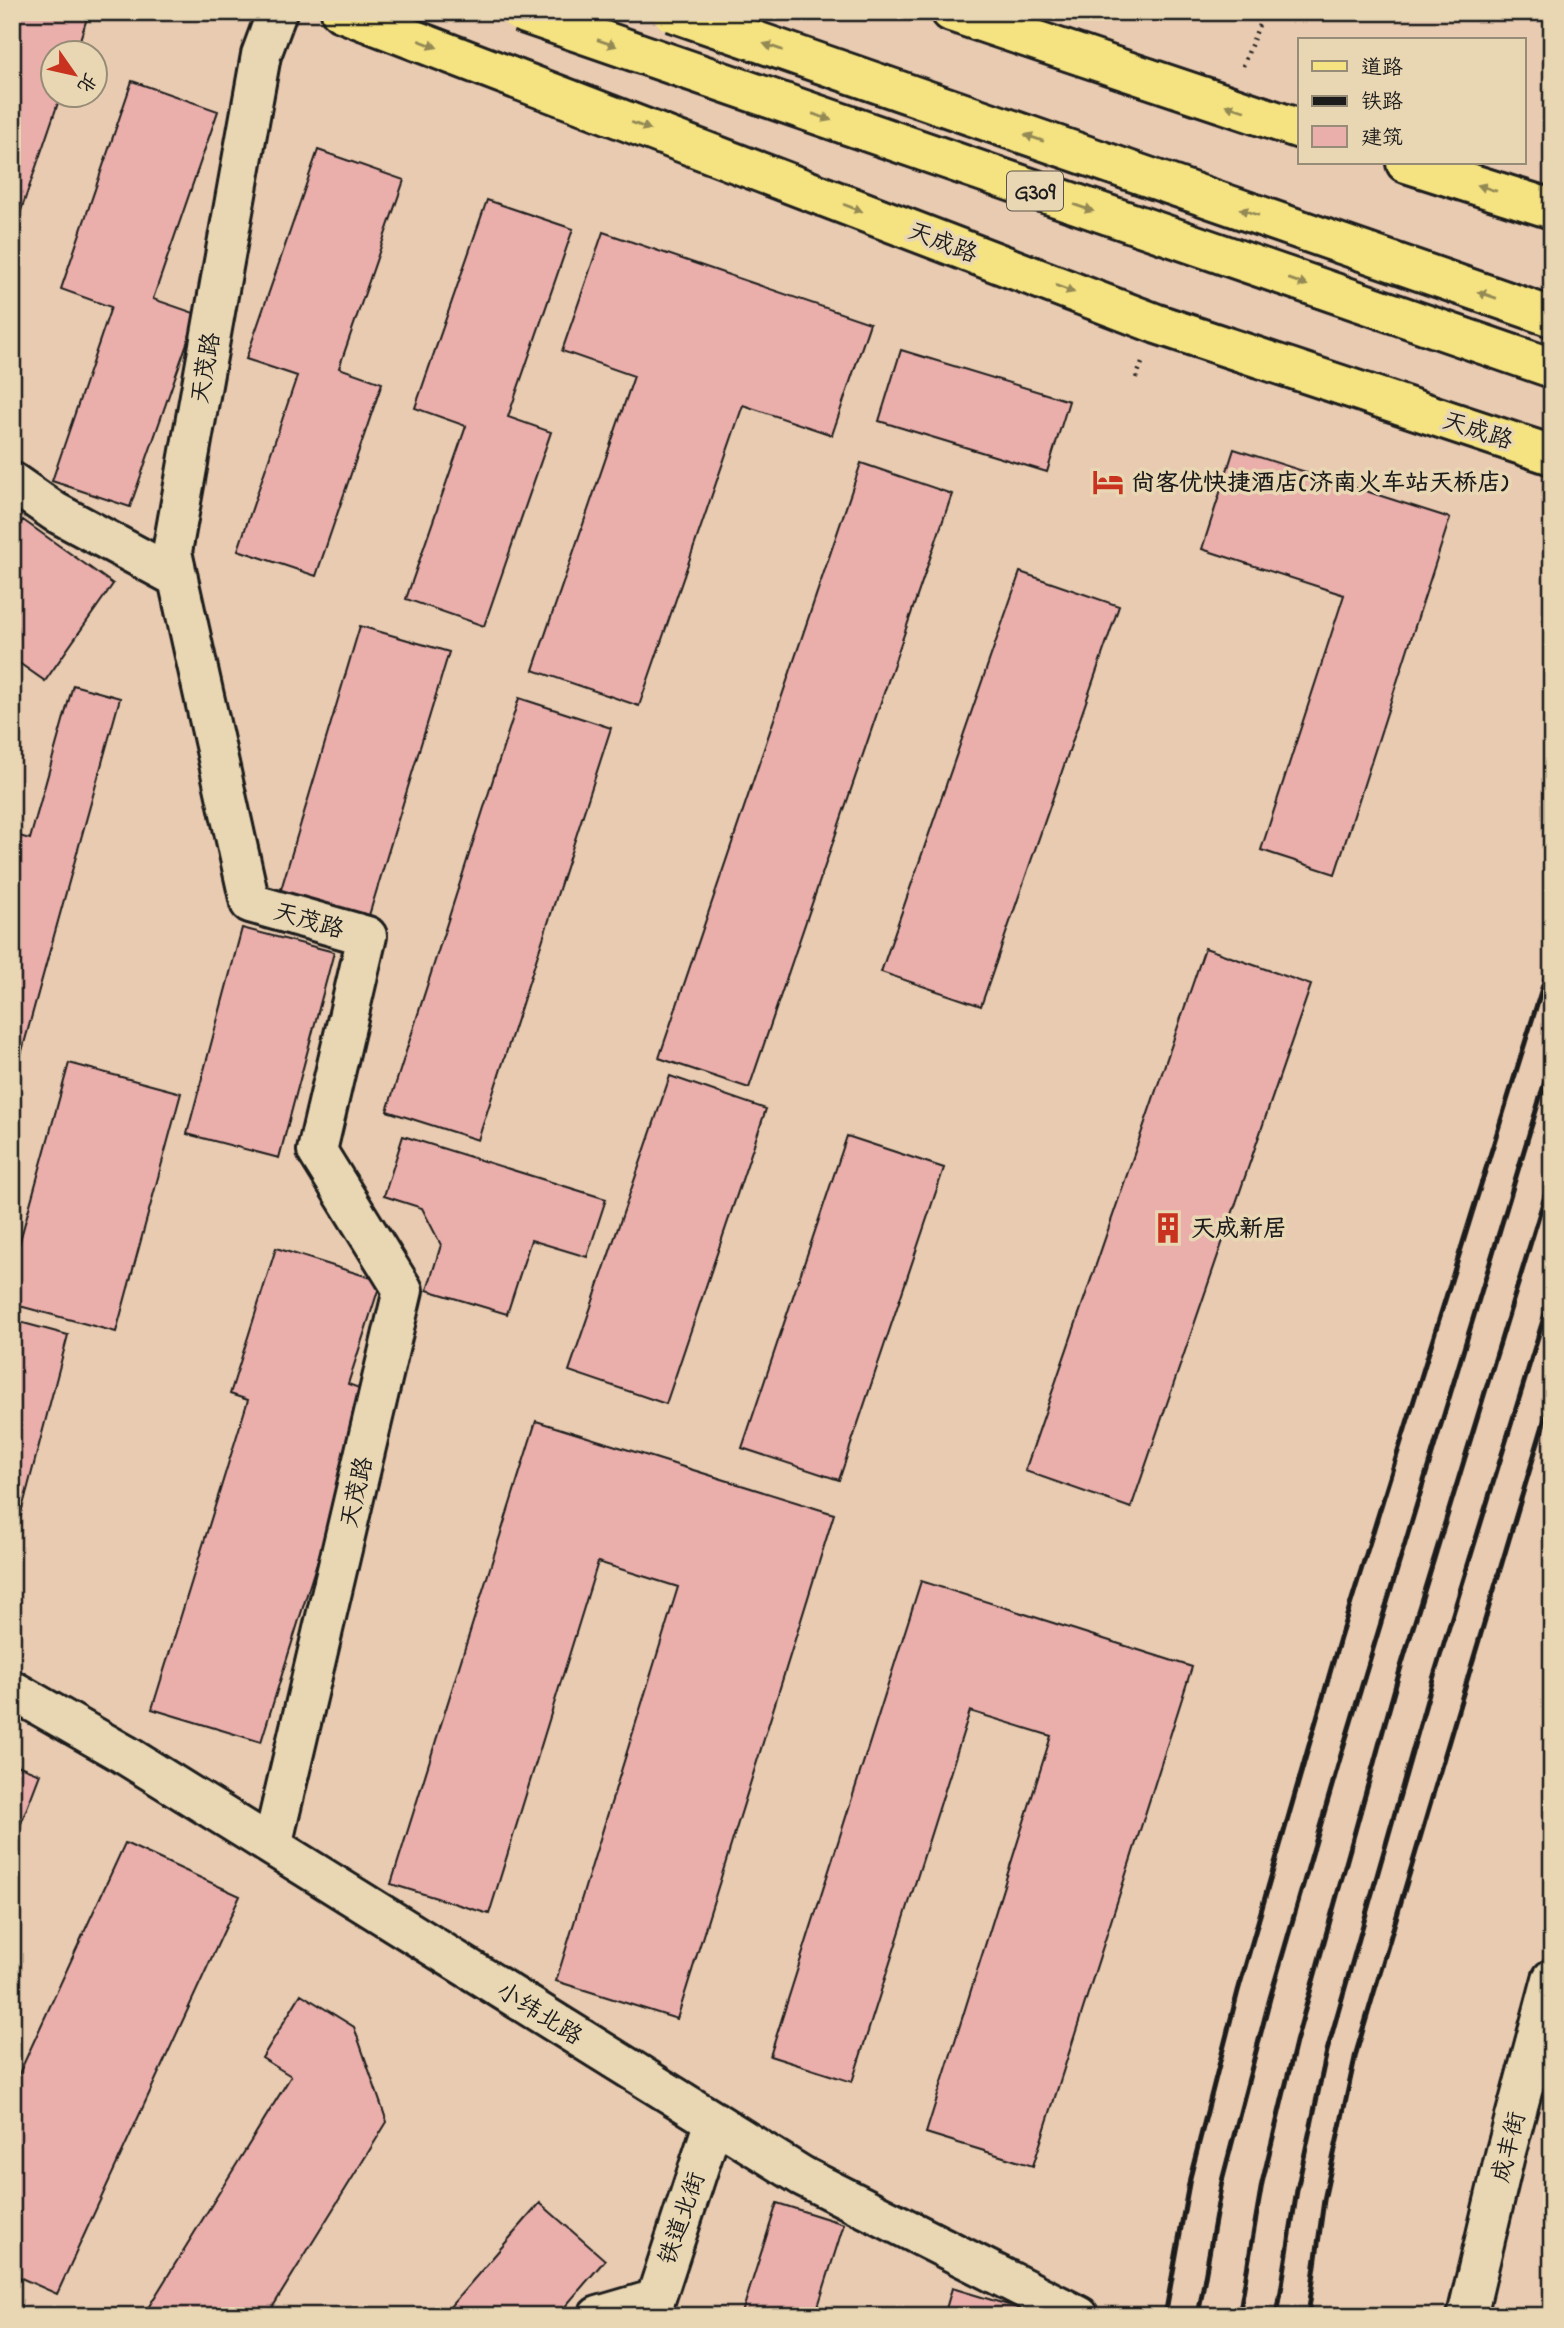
<svg xmlns="http://www.w3.org/2000/svg" width="1564" height="2328" font-family="'Indie Flower','LXGW WenKai TC',sans-serif">
<style>
.building{fill:#eaafab;stroke:#1c1c1c;stroke-width:2}
.lines{fill:none;stroke-linecap:round;stroke-linejoin:round}
.minor-casing{stroke:#1c1c1c;stroke-width:44}
.major-casing{stroke:#1c1c1c;stroke-width:44}
.path{stroke:#1c1c1c;stroke-width:4.5;stroke-dasharray:2 5;stroke-linecap:butt}
.minor{stroke:#e9d7b4;stroke-width:38}
.major{stroke:#f5e382;stroke-width:38}
.rail{stroke:#1c1c1c;stroke-width:5}
.highway-bridge-casing{stroke:#1c1c1c;stroke-width:44;stroke-linecap:butt}
.highway-bridge{stroke:#f5e382;stroke-width:38}
.oneway{fill:#938954}
.labels{text-anchor:middle;stroke-width:7;stroke-linejoin:round;paint-order:stroke}
.shield{fill:#e9d7b4;stroke:#5a544a;stroke-width:2}
.shield-label{font-size:23px;font-weight:bold;fill:#1c1c1c}
.street-label{font-size:24px;fill:#1c1c1c;stroke:#e9d7b4}
.poi-label{font-size:24px;font-weight:bold;fill:#1c1c1c;stroke:#e9d7b4;text-anchor:start}
</style>
<rect width="100%" height="100%" fill="#e9cbb1"/>
<filter id="ink" filterUnits="userSpaceOnUse"><feTurbulence type="fractalNoise" baseFrequency=".0143" numOctaves="2"/><feDisplacementMap in="SourceGraphic" scale="14" xChannelSelector="R" yChannelSelector="G"/><feConvolveMatrix kernelMatrix="1 2 1 2 8 2 1 2 1" color-interpolation-filters="sRGB"/></filter>
<g filter="url(#ink)">
<path class="building" d="M12,12H89L76,52H52V94H61L12,237Z
M132,81L218,111L153,299L197,314L130,507L52,481L111,307L61,289Z
M318,150L404,180L339,368L382,383L316,576L238,550L297,376L246,359Z
M487,200L573,229L508,417L551,432L484,626L406,599L466,426L415,408Z
M603,232L870,323L832,435L743,405L639,706L533,670L634,376L562,351Z
M901,350L1069,401L1047,472L879,421Z
M1234,449L1450,518L1335,874L1261,850L1344,595L1202,549Z
M861,463L952,494L749,1088L659,1058Z
M23,520L113,584L45,681L12,658V535Z
M1020,572L1119,606L981,1006L881,972Z
M360,626L449,652L367,922L279,896Z
M73,685L120,698L12,1087V834L30,839Z
M519,698L611,728L478,1140L387,1111Z
M242,928L334,952L279,1158L187,1134Z
M1205,948L1311,985L1131,1508L1025,1471Z
M69,1063L181,1093L116,1332L12,1304V1270Z
M670,1076L766,1109L666,1404L569,1371Z
M403,1136L606,1199L587,1257L531,1240L507,1314L427,1290L441,1245L422,1208L384,1196Z
M847,1136L944,1168L839,1480L742,1448Z
M276,1248L381,1281L348,1384L370,1392L261,1742L152,1709L248,1400L230,1394Z
M12,1320L68,1335L15,1536L12,1535Z
M536,1421L834,1514L677,2019L556,1981L678,1587L598,1562L489,1914L391,1884Z
M921,1581L1192,1667L1033,2166L926,2133L1051,1736L970,1711L852,2082L770,2056Z
M12,1763L40,1774L12,1847Z
M125,1843L240,1896L57,2294L12,2274V2089Z
M301,1994L354,2027L387,2122L267,2316H143L291,2076L262,2058Z
M540,2203L605,2260L557,2316H442Z
M777,2203L844,2224L815,2316H741Z
M952,2288L1025,2310L1023,2316H944Z"/>
<g class="lines">
<defs>
<path id="minor" d="M12,482L55,512L178,578
M12,1690L124,1754L802,2176L1079,2316
M272,1846L403,1290L317,1151L367,936L250,903L172,552L261,55L277,12
M598,2316L653,2300
M650,2316L714,2121
M1467,2316L1505,2155L1552,1979"/>
<path id="major" d="M341,12L1157,324L1552,455
M951,12L1300,129
M1406,163L1552,209"/>
</defs>
<use href="#minor" class="minor-casing"/>
<use href="#major" class="major-casing"/>
<path class="path" d="M1243,66L1264,12
M1136,378L1142,363"/>
<use href="#minor" class="minor"/>
<use href="#major" class="major"/>
<path class="rail" d="M1165,2316L1190,2178L1238,1991L1340,1638L1552,956
M1198,2316L1222,2181L1270,1998L1343,1748L1552,1058
M1239,2316L1262,2183L1296,2042L1400,1670L1552,1173
M1277,2316L1297,2190L1327,2051L1433,1679L1552,1291
M1308,2316L1324,2200L1356,2053L1552,1395"/>
<defs>
<path id="highway-bridge" d="M520,12L1552,368
M672,12L1552,317"/>
</defs>
<use href="#highway-bridge" class="highway-bridge-casing"/>
<use href="#highway-bridge" class="highway-bridge"/>
</g>
<defs><path id="oneway-solid" d="M-6-.8H1V-3.2L6.5 0L1 3.2V.8H-6Z" transform="scale(1.75)"/></defs>
<g class="oneway">
<use href="#oneway-solid" transform="translate(607 43) rotate(19)"/>
<use href="#oneway-solid" transform="translate(428 44) rotate(21)"/>
<use href="#oneway-solid" transform="translate(773 47) rotate(-161)"/>
<use href="#oneway-solid" transform="translate(1235 108) rotate(-162)"/>
<use href="#oneway-solid" transform="translate(822 117) rotate(19)"/>
<use href="#oneway-solid" transform="translate(641 126) rotate(21)"/>
<use href="#oneway-solid" transform="translate(1034 138) rotate(-161)"/>
<use href="#oneway-solid" transform="translate(1487 188) rotate(-162)"/>
<use href="#oneway-solid" transform="translate(853 208) rotate(21)"/>
<use href="#oneway-solid" transform="translate(1084 208) rotate(19)"/>
<use href="#oneway-solid" transform="translate(1249 212) rotate(-161)"/>
<use href="#oneway-solid" transform="translate(1298 282) rotate(19)"/>
<use href="#oneway-solid" transform="translate(1065 289) rotate(21)"/>
<use href="#oneway-solid" transform="translate(1487 295) rotate(-161)"/>
</g>
</g>
<defs>
<symbol id="hotel-bare" viewBox="-9 -9 18 18"><path d="M-6-4.5h1.5V1H6V5H4.5V3h-9V5H-6ZM-4 0a1.8 1.8 0 1 1 3.6 0ZM.5 0V-2.5h3Q6-2.5 6 0Z" fill="#c8321e" stroke="#e9d7b4" stroke-width="2.5" paint-order="stroke"/></symbol>
<symbol id="building-bare" viewBox="-9 -9 18 18"><path d="M-4-6H4V6H1V3H-1V6H-4ZM-2.5-4.3h1.7v1.8h-1.7ZM.8-4.3h1.7v1.8H.8ZM-2.5-1h1.7V.8h-1.7ZM.8-1h1.7V.8H.8Z" fill="#c8321e" stroke="#e9d7b4" stroke-width="2.5" paint-order="stroke"/></symbol>
</defs>
<g fill-rule="evenodd">
<use href="#hotel-bare" x="1086" y="460" width="44" height="44"/>
<use href="#building-bare" x="1146" y="1206" width="44" height="44"/>
</g>
<g class="labels">
<rect class="shield" x="1007" y="171.5" width="56" height="39" rx="5"/>
<g class="shield-label">
<text x="1035" y="199">G309</text>
</g>
<g class="street-label">
<text transform="translate(943 242) rotate(21)" y="8">天成路</text>
<text transform="translate(205 368) rotate(-80)" y="8">天茂路</text>
<text transform="translate(1478 430) rotate(18)" y="8">天成路</text>
<text transform="translate(309 920) rotate(16)" y="8">天茂路</text>
<text transform="translate(356 1492) rotate(-77)" y="8">天茂路</text>
<text transform="translate(540 2013) rotate(32)" y="8">小纬北路</text>
<text transform="translate(1508 2147) rotate(-76)" y="8">成丰街</text>
<text transform="translate(681 2218) rotate(-71)" y="8">铁道北街</text>
</g>
<g class="poi-label">
<text x="1131" y="490">尚客优快捷酒店(济南火车站天桥店)</text>
<text x="1191" y="1236">天成新居</text>
</g>
</g>
<rect width="1564" height="2328" fill="none" stroke="#e9d7b4" stroke-width="42"/>
<rect x="21" y="21" width="1522" height="2286" fill="none" stroke="#1c1c1c" stroke-width="2.5" filter="url(#ink)"/>
<rect x="1298" y="38" width="228" height="126" fill="#e9d7b4" stroke="#978c77" stroke-width="2"/>
<rect x="1312" y="61" width="35" height="10" fill="#f5e382" stroke="#978c77" stroke-width="2"/>
<text x="1361" y="74" font-size="21" fill="#1c1c1c">道路</text>
<rect x="1312" y="96" width="35" height="10" fill="#1c1c1c" stroke="#978c77" stroke-width="2"/>
<text x="1361" y="108" font-size="21" fill="#1c1c1c">铁路</text>
<rect x="1312" y="126" width="35" height="21" fill="#eaafab" stroke="#978c77" stroke-width="2"/>
<text x="1361" y="144" font-size="21" fill="#1c1c1c">建筑</text>
<g transform="translate(74 74) rotate(124)"><circle r="33" fill="#e9d7b4" stroke="#978c77" stroke-width="2"/>
<path d="M0-5L12 26L0 18L-12 26Z" fill="#c8321e"/>
<text y="-10" font-size="19" font-weight="bold" text-anchor="middle" fill="#1c1c1c">北</text>
</g>
</svg>
